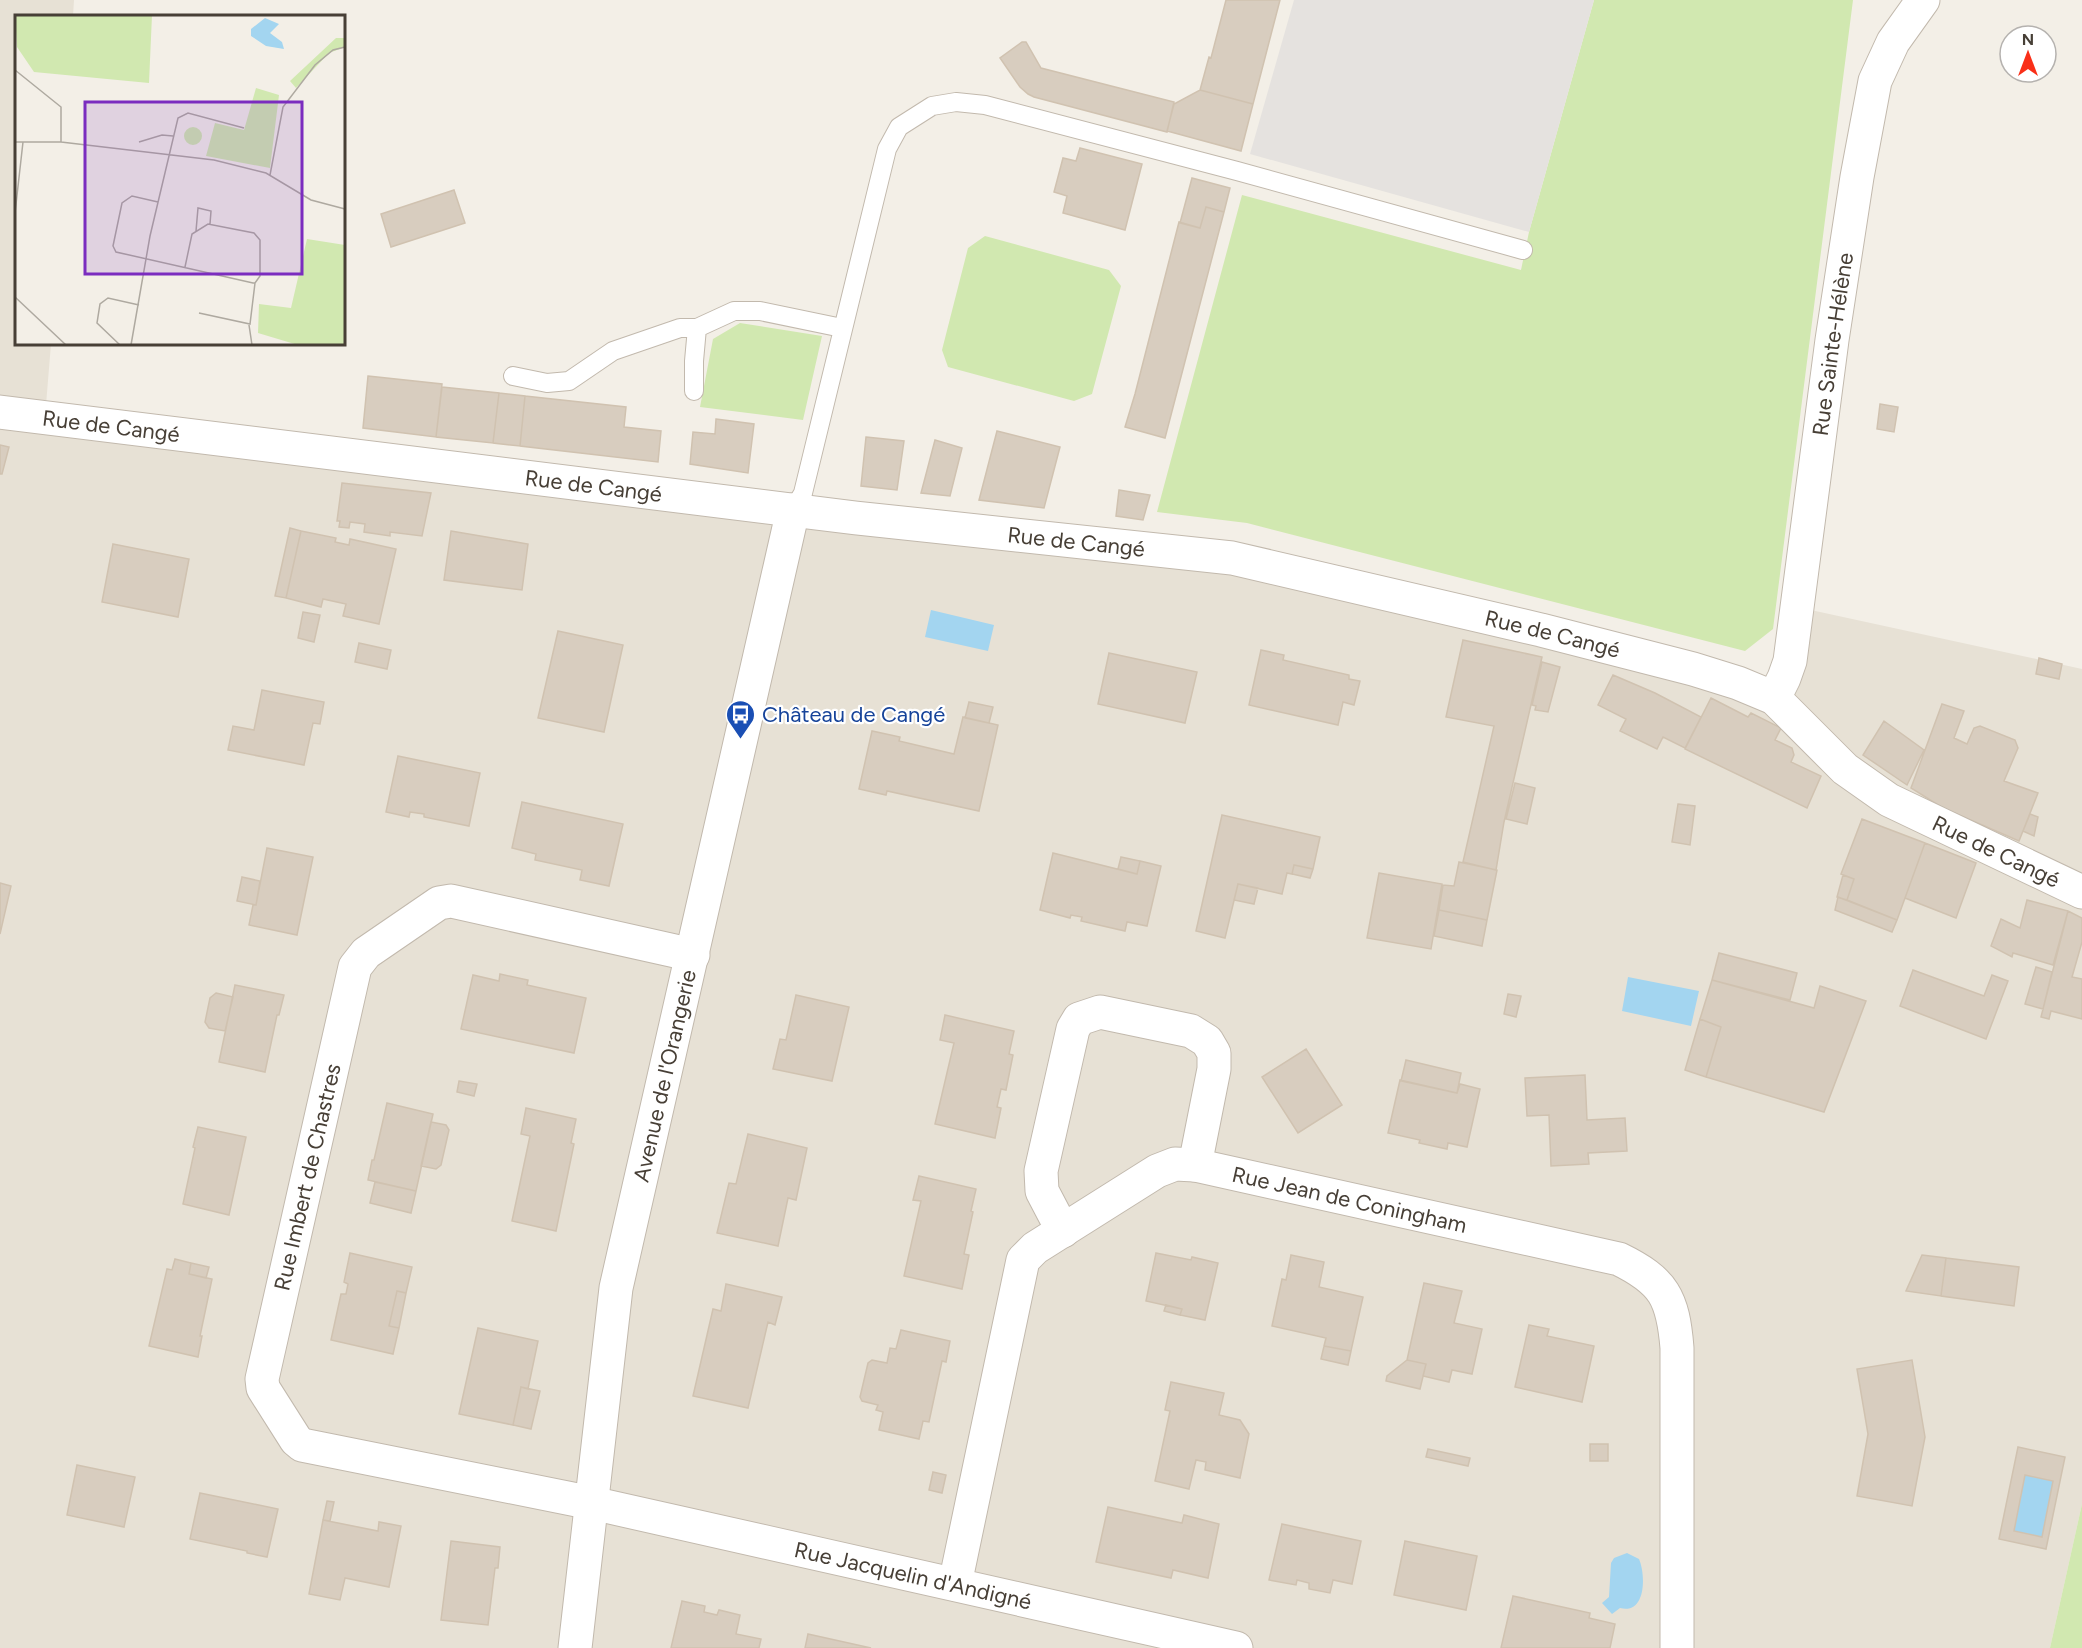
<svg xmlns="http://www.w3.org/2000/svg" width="2082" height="1648" font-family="Figtree,sans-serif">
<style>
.residential{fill:#e7e1d5}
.green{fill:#d1e8b0}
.parking{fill:#e5e2df}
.water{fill:#a3d5f0}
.building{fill:#d8cdbf;stroke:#d0c2b0;stroke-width:1.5;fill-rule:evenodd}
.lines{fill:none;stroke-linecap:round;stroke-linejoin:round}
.lane-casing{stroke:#c2b9ad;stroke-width:20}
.street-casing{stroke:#c2b9ad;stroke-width:35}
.lane{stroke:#fff;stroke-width:18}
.street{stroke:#fff;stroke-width:33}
.labels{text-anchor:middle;stroke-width:4.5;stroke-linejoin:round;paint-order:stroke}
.street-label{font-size:22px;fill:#473f36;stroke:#fff}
.transit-label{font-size:22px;fill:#164399;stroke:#fff;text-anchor:start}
.inset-road{fill:none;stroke:#aea9a0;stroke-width:1.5}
.view{fill:#7b2cbf;fill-opacity:0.15;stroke:#7b2cbf;stroke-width:3}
.inset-edge{fill:none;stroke:#473f36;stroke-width:3}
</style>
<rect width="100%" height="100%" fill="#f3efe7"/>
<path class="residential" d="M0,0H74L73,16H16V344H51L45,417L1232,558L1774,697L1797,607L2082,669V1504L2050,1648H0Z"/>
<path class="green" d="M1594,0H1853L1773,629L1745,651L1247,523L1157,512L1242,195L1521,270L1529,232Z
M985,236L1109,270L1121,286L1092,394L1074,401L948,367L942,350L968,248Z
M740,323L822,336L803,420L700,407L713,339Z
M2082,1504V1648H2050Z"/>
<path class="parking" d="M1294,0H1594L1529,232L1250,154Z"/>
<path class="water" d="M931,610L994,625L988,651L925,637Z
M1628,977L1699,991L1691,1026L1622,1011Z
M2025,1475L2053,1481L2042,1537L2014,1531Z
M1627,1553L1639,1559C1646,1575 1646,1615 1620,1608L1612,1614L1602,1603L1609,1597L1611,1563L1614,1558Z"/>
<path class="building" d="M1226,0H1280L1253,104L1200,90L1209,57L1211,58Z
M1022,42H1026L1041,68L1174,102L1167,132L1034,97L1028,94L1020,87L1000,58Z
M1200,90L1253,104L1241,151L1167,131L1174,104Z
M1080,148L1142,164L1125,230L1063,213L1067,196L1054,192L1063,158L1076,161Z
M1192,178L1230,188L1224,212L1206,207L1200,228L1180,223Z
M454,190L465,223L391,247L381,214Z
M1206,207L1224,212L1165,438L1125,427L1135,394L1179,222L1200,228Z
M368,376L442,384L436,437L363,428Z
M442,387L499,393L493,443L436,437Z
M499,393L525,396L520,446L493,443Z
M525,396L626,407L624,427L661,431L658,462L520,446Z
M1880,404L1898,407L1894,432L1877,429Z
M716,419L754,424L748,473L690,464L693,432L715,434Z
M997,431L1060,447L1044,508L979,500Z
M866,437L904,441L897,490L861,486Z
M935,440L962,448L950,496L921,493Z
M0,445L9,447L2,474H0Z
M342,483L431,493L422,536L390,532V536L364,532L365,524L350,522L349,528L339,527L340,521H337Z
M1119,490L1150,495L1143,520L1116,516Z
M290,528L301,531L286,598L275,596Z
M301,531L336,538L335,542L349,545L350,539L396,549L379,624L343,616L346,604L323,599L321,607L286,598Z
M451,531L528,544L522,590L444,580Z
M113,544L189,559L178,617L102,602Z
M303,612L320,615L314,642L298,638Z
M558,631L623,645L604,732L538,718Z
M1463,640L1542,657L1504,822L1496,870L1463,862L1494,726L1446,717Z
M359,643L391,650L387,669L355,662Z
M1261,650L1284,655L1283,660L1349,675V679L1360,681L1354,705L1343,702L1338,725L1249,705Z
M1109,653L1197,672L1185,723L1098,704Z
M2039,658L2062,664L2059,679L2036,674Z
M1542,662L1560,667L1548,712L1535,710L1536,706L1532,705Z
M1613,675L1655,693L1701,717L1685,748L1663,737L1657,749L1620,731L1626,719L1598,705Z
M262,690L324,702L320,724L313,723L304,765L228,750L233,726L254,730Z
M1711,698L1748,717L1751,713L1781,728L1775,740L1792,748L1794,755L1791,762L1821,776L1807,808L1685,749Z
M969,702L993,707L989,723L965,718Z
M1942,704L1964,711L1954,738L1967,744L1974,728L1980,726L2015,740L2018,748L2004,781L2038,793L2019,841L1943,808L1911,788Z
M963,717L998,725L979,811L887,791L886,795L859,789L872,731L900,737L899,741L954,754Z
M1884,721L1924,750L1907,785L1863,755Z
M398,756L480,773L469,826L424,817V814L410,812L409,817L386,812Z
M1515,783L1535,788L1527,824L1506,819Z
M522,802L623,824L609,886L580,880L582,870L535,860L536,854L512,848Z
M1678,804L1695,806L1690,845L1672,842Z
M2030,814L2038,817L2034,836L2023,831Z
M1222,815L1320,837L1313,869L1294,865L1292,874L1287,873L1282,894L1238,884L1225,938L1196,931Z
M1862,819L1925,843L1897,920L1847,900L1854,879L1841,874Z
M1925,843L1976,863L1956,918L1905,898Z
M267,848L313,857L297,935L249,925L253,905H256Z
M1053,853L1137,874L1140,861L1161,866L1147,926L1127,922L1125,931L1081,921L1082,917L1071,915L1070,918L1040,910Z
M1121,857L1140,861L1137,874L1118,869Z
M1459,862L1497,870L1487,920L1439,910L1443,885L1454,886Z
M1294,865L1313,869L1310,878L1292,874Z
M1379,873L1442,884L1431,949L1367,938Z
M1843,875L1854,879L1847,900L1837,897Z
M242,877L260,881L256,905L237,901Z
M0,883L11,886L0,934Z
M1238,884L1258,888L1254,904L1234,900Z
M1838,897L1897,920L1892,932L1835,910Z
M2027,900L2068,911L2053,965L2013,953L2012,957L1991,946L2001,919L2020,928Z
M1439,910L1487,920L1482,946L1434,936Z
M2068,911L2082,918V942L2072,977L2082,979V1019L2051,1011L2049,1019L2041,1017Z
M1719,953L1797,973L1790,1000L1712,980Z
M2036,967L2052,972L2043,1009L2025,1004Z
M1913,970L1984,996L1992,975L2008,981L1986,1039L1900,1006Z
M500,974L528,980L527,985L586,998L574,1053L461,1029L473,975L499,981Z
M1712,980L1814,1008L1820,986L1866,1001L1824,1112L1706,1077L1721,1027L1700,1019Z
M235,985L284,995L279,1015H277L265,1072L219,1062Z
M216,993L233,997L225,1031L209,1028L205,1022L210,998Z
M1508,994L1521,996L1516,1017L1504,1014Z
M796,995L849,1007L832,1081L773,1069L780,1039L786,1040Z
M945,1015L1014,1031L1009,1054L1013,1055L1006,1090L1001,1089L997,1107L1001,1108L995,1138L935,1124L954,1043L940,1040Z
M1700,1019L1721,1027L1706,1077L1685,1070Z
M1306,1049L1342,1105L1298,1133L1262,1077Z
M1406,1060L1461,1073L1457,1093L1401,1081Z
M1585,1075L1587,1120L1625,1118L1627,1151L1588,1153L1589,1164L1551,1166L1549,1115L1527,1116L1525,1078Z
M1400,1080L1457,1093L1460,1084L1480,1089L1467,1147L1448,1143L1447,1149L1419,1143L1420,1140L1388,1133Z
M459,1081L477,1084L474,1096L457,1092Z
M387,1103L433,1114L416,1191L368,1180L372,1160H374Z
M526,1108L576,1119L571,1143L574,1144L556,1231L512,1221L530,1136L521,1134Z
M431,1122L446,1125L449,1130L441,1165L436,1169L421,1166Z
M198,1127L246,1137L229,1215L183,1204L195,1148L193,1147Z
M748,1134L807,1148L796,1200L788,1198L778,1246L717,1233L729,1183L736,1184Z
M919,1176L976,1189L971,1211L973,1212L964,1254L969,1255L962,1289L904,1276L921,1201L913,1200Z
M375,1182L416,1191L411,1213L370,1203Z
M350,1253L412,1267L406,1293L397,1291L389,1326L399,1328L393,1354L331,1340L341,1294H346L348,1284L344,1282Z
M1156,1253L1191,1260L1192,1257L1218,1263L1205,1320L1180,1315L1182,1309L1146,1301Z
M1291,1255L1324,1262L1319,1287L1363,1297L1351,1351L1324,1346L1326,1338L1272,1326L1282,1279L1286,1280Z
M1922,1255L1946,1258L1941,1296L1906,1291Z
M1946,1258L2019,1267L2014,1306L1941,1296Z
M175,1259L191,1263L189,1274L212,1279L200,1336H202L198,1357L149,1346L167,1269L172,1270Z
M191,1263L209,1267L206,1278L189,1274Z
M1424,1283L1462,1291L1454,1323L1482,1329L1472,1374L1452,1370L1449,1382L1423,1376L1426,1364L1407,1360Z
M726,1284L782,1297L775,1325L768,1322L748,1408L693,1396L713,1309L721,1311Z
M397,1291L406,1293L399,1328L389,1326Z
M1166,1305L1182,1309L1180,1315L1164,1311Z
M1529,1325L1549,1329L1547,1336L1594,1346L1582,1402L1515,1387Z
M478,1328L538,1341L528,1389L521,1387L513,1425L459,1414Z
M901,1330L950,1341L946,1362L942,1361L929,1422L923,1421L919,1439L879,1430L883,1412L876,1410L878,1405L862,1401L860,1397L868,1363L872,1360L887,1363L890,1348L896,1349Z
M1324,1346L1351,1351L1348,1365L1321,1359Z
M1407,1360L1426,1364L1420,1389L1386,1381L1387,1376Z
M1912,1360L1925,1437L1912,1506L1857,1496L1868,1434L1857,1369Z
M1171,1382L1224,1393L1219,1415L1240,1420L1249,1434L1240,1478L1205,1470L1206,1462L1196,1460L1189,1489L1155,1481L1170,1411L1165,1410Z
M521,1387L540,1391L531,1429L513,1425Z
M1590,1444H1608V1461H1590Z
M2018,1447L2065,1457L2046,1549L1999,1539ZM2025,1475L2053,1481L2042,1537L2014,1531Z
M1428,1449L1470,1458L1468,1466L1426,1457Z
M77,1465L135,1477L124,1527L67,1515Z
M933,1472L946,1475L942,1493L929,1490Z
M200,1493L278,1509L267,1557L247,1553V1551L190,1539Z
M327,1501L334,1502L330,1521L323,1520Z
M1108,1507L1182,1523L1184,1515L1219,1524L1208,1578L1173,1570L1171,1578L1096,1562Z
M323,1520L378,1531L379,1522L401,1526L389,1587L345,1578L340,1600L309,1594Z
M1282,1524L1361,1541L1352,1584L1333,1580L1330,1593L1309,1589V1583L1297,1580L1296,1585L1269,1580Z
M451,1541L500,1547L498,1568H495L488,1625L441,1620Z
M1405,1541L1477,1556L1466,1610L1394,1595Z
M1513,1596L1590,1613L1589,1618L1615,1624L1610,1648H1501Z
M682,1601L705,1606L704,1612L717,1615L719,1610L740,1615L736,1634L761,1639L759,1648H671Z
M808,1634L871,1648H805Z"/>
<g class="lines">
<defs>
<path id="lane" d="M513,376L547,383L569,381L613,351L680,328H697L734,311H760L842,328
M694,391V361L697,328
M793,510L803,493L887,149L899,127L932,106L956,102L985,105L1237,171L1523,250"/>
<g id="street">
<path id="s1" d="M0,412L856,518L1232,558L1541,630L1693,669L1738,683L1774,698L1845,769L1889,800L2082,892"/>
<path id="s2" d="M1774,698L1784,678L1790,661L1832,340L1857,177L1875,81L1893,42L1923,0"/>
<path id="s3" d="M693,955L451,901L439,903L366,953L355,967L262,1379L263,1388L296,1440L302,1445L592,1503L1236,1648"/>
<path d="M1063,1231L1042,1191L1041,1171L1073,1029L1079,1019L1100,1012L1191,1031L1207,1041L1214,1053V1069L1195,1165"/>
<path id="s4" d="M955,1584L1023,1260L1035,1248L1157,1171L1175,1164L1195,1165L1619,1259C1664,1281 1673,1298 1677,1348V1648"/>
<path id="s5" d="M575,1648L616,1288L793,510"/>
</g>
</defs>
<use href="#lane" class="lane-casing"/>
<use href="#street" class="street-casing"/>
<use href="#lane" class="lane"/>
<use href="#street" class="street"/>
</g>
<defs>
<symbol id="bus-pin" viewBox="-11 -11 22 30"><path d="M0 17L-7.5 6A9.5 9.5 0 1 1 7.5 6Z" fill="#1a4fb4" stroke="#fff"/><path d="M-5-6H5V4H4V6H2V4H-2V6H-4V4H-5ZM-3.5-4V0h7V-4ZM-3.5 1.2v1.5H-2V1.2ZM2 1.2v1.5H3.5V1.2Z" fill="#fff"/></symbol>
</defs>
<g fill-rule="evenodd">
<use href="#bus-pin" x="724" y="698" width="33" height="45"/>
</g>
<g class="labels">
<g class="street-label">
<text dy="8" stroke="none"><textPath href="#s2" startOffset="360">Rue Sainte-Hélène</textPath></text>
<text dy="8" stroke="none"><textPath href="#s1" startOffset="112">Rue de Cangé</textPath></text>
<text dy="8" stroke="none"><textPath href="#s1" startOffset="598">Rue de Cangé</textPath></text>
<text dy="8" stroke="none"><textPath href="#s1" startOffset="1084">Rue de Cangé</textPath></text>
<text dy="8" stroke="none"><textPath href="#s1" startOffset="1570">Rue de Cangé</textPath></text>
<text dy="8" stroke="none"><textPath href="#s1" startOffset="2074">Rue de Cangé</textPath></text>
<text dy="8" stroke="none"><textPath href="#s5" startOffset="580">Avenue de l'Orangerie</textPath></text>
<text transform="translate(307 1177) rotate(-77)" y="8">Rue Imbert de Chastres</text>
<text dy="8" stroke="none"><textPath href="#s4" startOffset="690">Rue Jean de Coningham</textPath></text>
<text dy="8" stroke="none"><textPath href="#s3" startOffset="1492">Rue Jacquelin d'Andigné</textPath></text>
</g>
<g class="transit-label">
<text x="762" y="722">Château de Cangé</text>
</g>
</g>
<g transform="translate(15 15)">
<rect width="330" height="330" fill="#f3efe7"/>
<path d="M0,0H137L134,68L19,57L2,32ZM321,23H330V32L314,38L281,73L275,66ZM241,73L264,80L255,153L191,141L200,108L229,115ZM169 121a9 9 0 1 1 18 0a9 9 0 1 1-18 0ZM292,224L330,230V330H283L243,318L244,289L276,293Z" fill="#d1e8b0"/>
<path d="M250,3L264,9L255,18L267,27L269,34L251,31L236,21V14Z" fill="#a3d5f0"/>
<path class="inset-road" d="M0,55L46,92V127M0,127H46L199,145L251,158L296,185L330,194M124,127L147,120L158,121M255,160L268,92L300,50L318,35L330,32M143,187L117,181L107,188L98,231L101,237L238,268H240L245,261V225L239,218L193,209L177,219L170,252M0,198L8,127M181,216L183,193L196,196L195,209M0,282L51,330M184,298L235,309L240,268M234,310L237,330M105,330L82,308L85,289L93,283L124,290M116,330L135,221L163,103L173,98L229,113"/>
<path class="view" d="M70,87H287V259H70Z"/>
<rect width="330" height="330" class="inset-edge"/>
</g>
<g transform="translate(2028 54)"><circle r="28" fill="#ffffff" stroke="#b5b2af" stroke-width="1.5"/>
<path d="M0-4.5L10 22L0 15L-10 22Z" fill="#f92f18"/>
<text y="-9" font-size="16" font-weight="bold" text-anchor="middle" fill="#473f36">N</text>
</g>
</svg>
